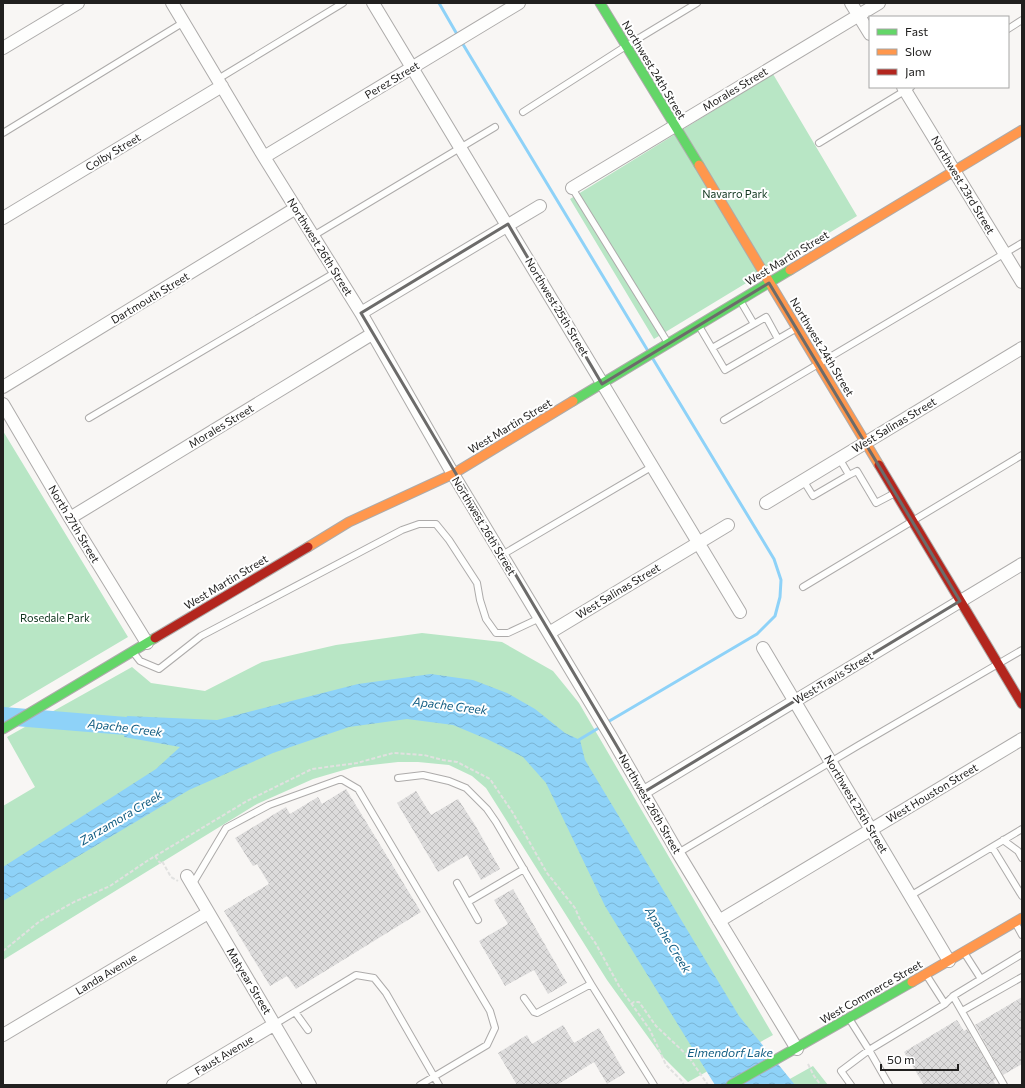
<svg xmlns="http://www.w3.org/2000/svg" width="1025" height="1088" font-family="Commissioner,sans-serif">
<style>
.green{fill:#b8e6c5}
.water{fill:url(#water-waves)}
.lines{fill:none;stroke-linecap:round;stroke-linejoin:round}
.stream{stroke:#8ed2f8;stroke-width:3}
.river{stroke:#8ed2f8;stroke-width:18}
.building{fill:url(#building-cross-hatch)}
.lane-casing{stroke:#adabaa;stroke-width:8}
.street-casing{stroke:#adabaa;stroke-width:14}
.fast-casing{stroke:#adabaa;stroke-width:11}
.slow-casing{stroke:#adabaa;stroke-width:11}
.jam-casing{stroke:#adabaa;stroke-width:11}
.path{stroke:#e1e1e0;stroke-width:2;stroke-dasharray:4 2;stroke-linecap:butt}
.lane{stroke:#fefefd;stroke-width:6}
.street{stroke:#fefefd;stroke-width:12}
.fast{stroke:#63d668;stroke-width:9}
.slow{stroke:#ff974d;stroke-width:9}
.jam{stroke:#b3261e;stroke-width:9}
.marked{fill:none;stroke:#6c6b6a;stroke-width:3;stroke-linejoin:round}
.labels{text-anchor:middle;stroke-width:4;stroke-linejoin:round;paint-order:stroke}
.street-label{font-size:11px;fill:#21201f;stroke:#fff}
.park-label{font-size:11px;fill:#0e341c;stroke:#fff}
.water-label{font-size:12px;font-style:italic;fill:#125d82;stroke:#fff}
</style>
<defs>
<pattern id="water-waves" width="16" height="10" patternUnits="userSpaceOnUse"><rect width="16" height="10" fill="#8ed2f8"/><path d="M0 5q4-4 8 0t8 0" fill="none" stroke="#7ab4d4"/></pattern>
<pattern id="building-cross-hatch" width="8" height="8" patternUnits="userSpaceOnUse"><rect width="8" height="8" fill="#dddcdc"/><path d="M0 0l8 8M0 8l8-8" fill="none" stroke="#bdbcbc"/></pattern>
</defs>
<rect width="100%" height="100%" fill="#f8f6f4"/>
<path class="green" d="M773,74L857,216L654,339L570,199Z
M3,431L128,637L3,711Z
M422,633L502,642L553,671L579,703L773,1035L688,1082L661,1055L607,980L486,788L472,776L449,765L418,762H398L354,767L313,779L257,804L3,960V806L35,787L7,737L132,667L151,683L205,691L262,662L336,645Z
M813,1066L828,1085H779Z"/>
<path class="water" d="M431,674L473,680L507,693L535,709L565,733L580,740L585,760L739,1016L795,1085H715L605,906L546,783L523,757L489,740L453,725L407,719L349,727L273,753L189,790L3,901V867L156,769L180,747L124,737L127,716L217,720L358,684Z"/>
<g class="lines">
<path class="stream" d="M439,3L458,36
M461,41L648,351
M606,723L757,634L775,616L780,597L781,580L774,559L653,359
M577,741L602,726"/>
<path class="river" d="M3,716L126,726L150,731"/>
</g>
<path class="building" d="M346,789L421,912L296,989L287,976L270,986L224,911L269,884L257,864L253,866L235,838L286,807L290,814L318,797L322,804Z
M416,791L431,815L458,799L475,825L500,869L481,880L467,855L438,872L397,803Z
M513,889L567,983L548,994L534,970L505,986L479,941L508,924L494,900Z
M1022,997V1064L1003,1075L975,1025Z
M957,1020L964,1031L967,1029L996,1079L993,1081L996,1085H924L904,1052Z
M563,1025L574,1043L599,1028L625,1073L607,1084L594,1062L557,1085H517L498,1053L527,1035L532,1044Z"/>
<g class="lines">
<defs>
<path id="lane" d="M1008,29L1022,20
M218,79L343,3
M523,112L626,46L697,3
M3,133L184,22
M819,143L911,87
M572,188L668,343
M313,236L495,127
M741,302L754,324L766,317L778,339
M699,326L725,370L797,328
M712,348L754,324
M89,418L336,272
M724,420L1022,243
M849,475L857,471L876,503L895,493
M803,480L813,496L849,475L839,458
M502,555L653,466
M803,587L1022,455
M133,652L140,661L159,669L201,636L402,530L419,524H436L449,540L477,583L480,600L486,619L496,633H508L540,618
M398,778L423,775L449,781L466,788L487,809L496,822L591,984L654,1085
M1003,840L1018,851L1022,858
M992,847L1022,896
M678,853L859,745L1022,650
M457,883L478,920
M192,885L226,828L269,805L341,779L358,789L490,1011L495,1028L487,1045L420,1085
M910,896L1022,829
M468,902L524,869
M1016,924L1022,935
M965,954L981,979
M927,976L945,1004
M953,996L1004,1085
M524,998L534,1012L537,1013L591,984
M962,1011L1022,977
M295,1012L308,1030
M850,1020L869,1050L945,1004L953,996L1022,954
M275,1024L356,975L374,978L386,993L439,1085
M851,1085L841,1071L869,1050L889,1085"/>
<path id="street" d="M172,3L264,157L361,313L453,474L610,735L678,853L797,1049
M373,3L740,612
M851,3L870,34
M3,48L78,3
M903,87L1022,282
M264,157L519,3
M572,188L879,3
M3,218L222,86
M361,313L540,206
M3,387L296,208
M3,404L70,518L147,643
M766,503L1022,348
M70,518L372,334
M549,633L728,525
M763,648L949,961
M644,792L1022,564
M187,876L310,1085
M719,921L1022,739
M3,1035L208,913
M173,1085L275,1024"/>
<path id="fast" d="M600,3L699,165
M573,401L790,270
M3,729L155,638
M731,1085L912,982"/>
<path id="slow" d="M699,165L879,465
M790,270L1022,130
M308,547L349,522L453,474L573,401
M912,982L1022,918"/>
<path id="jam" d="M879,465L1022,704
M155,638L308,547"/>
</defs>
<use href="#lane" class="lane-casing"/>
<use href="#street" class="street-casing"/>
<use href="#fast" class="fast-casing"/>
<use href="#slow" class="slow-casing"/>
<use href="#jam" class="jam-casing"/>
<path class="path" d="M155,856L160,863L162,861L171,877L178,881
M3,951L40,921L74,902L110,886L147,861L247,801L312,769L357,763L393,753L424,755L443,760L457,762L490,779L513,813L547,873L575,908L581,922L596,944L619,986L650,1030L666,1065L681,1080L684,1085
M631,1004L634,1002H639L656,1026L688,1056L708,1085
M808,1064L814,1076L821,1085"/>
<use href="#lane" class="lane"/>
<use href="#street" class="street"/>
<use href="#fast" class="fast"/>
<use href="#slow" class="slow"/>
<use href="#jam" class="jam"/>
</g>
<path class="marked" d="M508,224L602,384L769,283L960,601L644,792L361,313Z"/>
<g class="labels">
<g class="street-label">
<text transform="translate(654 70) rotate(59)" y="4">Northwest 24th Street</text>
<text transform="translate(392 80) rotate(-31)" y="4">Perez Street</text>
<text transform="translate(735 89) rotate(-31)" y="4">Morales Street</text>
<text transform="translate(113 152) rotate(-31)" y="4">Colby Street</text>
<text transform="translate(963 185) rotate(59)" y="4">Northwest 23rd Street</text>
<text transform="translate(320 247) rotate(58)" y="4">Northwest 26th Street</text>
<text transform="translate(787 258) rotate(-31)" y="4">West Martin Street</text>
<text transform="translate(150 298) rotate(-31)" y="4">Dartmouth Street</text>
<text transform="translate(557 307) rotate(59)" y="4">Northwest 25th Street</text>
<text transform="translate(822 347) rotate(59)" y="4">Northwest 24th Street</text>
<text transform="translate(894 425) rotate(-31)" y="4">West Salinas Street</text>
<text transform="translate(221 426) rotate(-31)" y="4">Morales Street</text>
<text transform="translate(510 426) rotate(-31)" y="4">West Martin Street</text>
<text transform="translate(74 524) rotate(59)" y="4">North 27th Street</text>
<text transform="translate(484 526) rotate(59)" y="4">Northwest 26th Street</text>
<text transform="translate(226 582) rotate(-31)" y="4">West Martin Street</text>
<text transform="translate(618 591) rotate(-31)" y="4">West Salinas Street</text>
<text transform="translate(833 678) rotate(-31)" y="4">West Travis Street</text>
<text transform="translate(932 793) rotate(-31)" y="4">West Houston Street</text>
<text transform="translate(650 804) rotate(60)" y="4">Northwest 26th Street</text>
<text transform="translate(856 804) rotate(59)" y="4">Northwest 25th Street</text>
<text transform="translate(106 974) rotate(-31)" y="4">Landa Avenue</text>
<text transform="translate(249 981) rotate(59)" y="4">Matyear Street</text>
<text transform="translate(871 992) rotate(-30)" y="4">West Commerce Street</text>
<text transform="translate(224 1055) rotate(-31)" y="4">Faust Avenue</text>
</g>
<g class="park-label">
<text x="735" y="198">Navarro Park</text>
<text x="55" y="622">Rosedale Park</text>
</g>
<g class="water-label">
<text transform="translate(450 706) rotate(7)" y="4">Apache Creek</text>
<text transform="translate(125 728) rotate(7)" y="4">Apache Creek</text>
<text transform="translate(121 818) rotate(-31)" y="4">Zarzamora Creek</text>
<text transform="translate(668 940) rotate(58)" y="4">Apache Creek</text>
<text x="730" y="1057">Elmendorf Lake</text>
</g>
</g>
<rect width="1025" height="1088" fill="none" stroke="#21201f" stroke-width="8"/>
<rect x="869" y="16" width="140" height="72" fill="#ffffff" stroke="#a6a6a5"/>
<rect x="877" y="29" width="20" height="6" fill="#63d668" stroke="#a6a6a5"/>
<text x="905" y="36" font-size="12" fill="#21201f">Fast</text>
<rect x="877" y="49" width="20" height="6" fill="#ff974d" stroke="#a6a6a5"/>
<text x="905" y="56" font-size="12" fill="#21201f">Slow</text>
<rect x="877" y="69" width="20" height="6" fill="#b3261e" stroke="#a6a6a5"/>
<text x="905" y="76" font-size="12" fill="#21201f">Jam</text>
<path d="M881 1064v6h77v-6" fill="none" stroke="#21201f" stroke-width="2"/>
<text x="887" y="1064" font-size="12" fill="#21201f" stroke="#ffffff" stroke-width="3" paint-order="stroke">50 m</text>
</svg>
